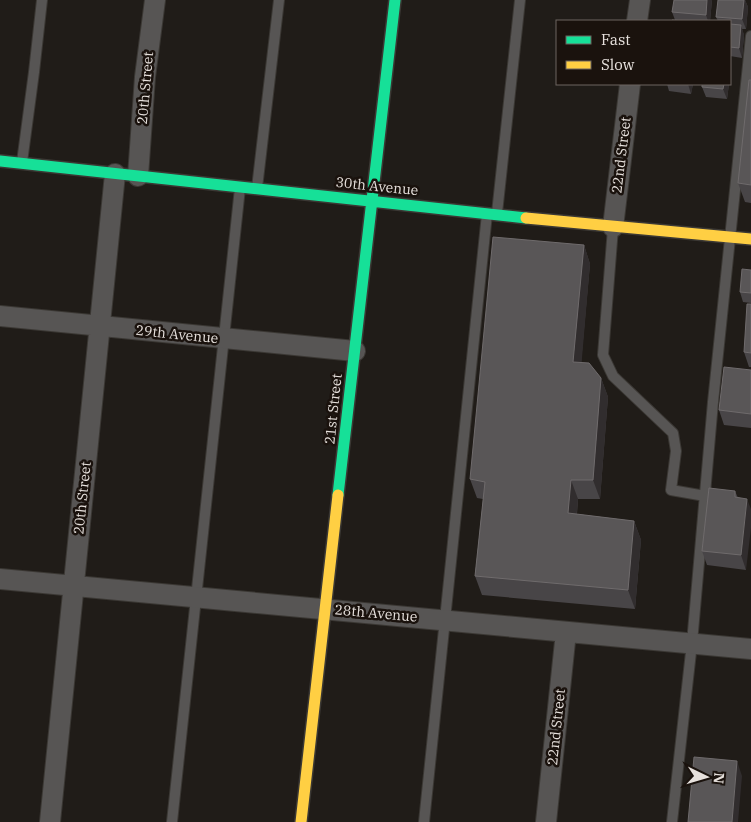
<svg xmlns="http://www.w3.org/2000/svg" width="751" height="822" font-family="'IBM Plex Serif',serif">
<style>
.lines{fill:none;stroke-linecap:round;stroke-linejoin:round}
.lane-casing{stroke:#3b3834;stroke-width:12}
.street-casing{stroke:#3b3834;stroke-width:22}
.fast-casing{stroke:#3b3834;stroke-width:14}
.slow-casing{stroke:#3b3834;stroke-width:14}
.lane{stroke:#575554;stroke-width:10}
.street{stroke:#575554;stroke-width:20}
.fast{stroke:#16e098;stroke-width:11}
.slow{stroke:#ffcf43;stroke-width:11}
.wall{fill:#484547}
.shaded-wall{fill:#312d2e}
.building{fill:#595657;stroke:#6f6b6c}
.labels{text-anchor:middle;stroke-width:5;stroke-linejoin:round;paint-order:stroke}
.street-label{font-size:14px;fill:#e7e1dd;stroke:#1a120d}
</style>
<rect width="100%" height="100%" fill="#201c18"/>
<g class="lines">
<defs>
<path id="lane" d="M22,162L34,72L42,0
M257,188L279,0
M497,213L520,0
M613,228L603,355L613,376L673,433L676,451L671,490L705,496
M172,822L240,188
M424,822L487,214
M672,822L692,643L713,402L751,36"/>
<path id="street" d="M637,21L640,0
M138,176L145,77L155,0
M613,227L630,84
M0,316L355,351
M0,579L751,649
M50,822L115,174
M546,822L566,632"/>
<path id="fast" d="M0,161L526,218
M338,495L395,0"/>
<path id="slow" d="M526,218L751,239
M301,822L338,495"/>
</defs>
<use href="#lane" class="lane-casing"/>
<use href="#street" class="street-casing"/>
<use href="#fast" class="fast-casing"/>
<use href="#slow" class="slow-casing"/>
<use href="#lane" class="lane"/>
<use href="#street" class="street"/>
<use href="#fast" class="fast"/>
<use href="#slow" class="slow"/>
</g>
<path class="wall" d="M712,0L710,21H672L675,20L672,12Z
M718,0H745L748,7L746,29H742L744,35L742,58L730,56V21H718L716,17Z
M751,80V203L745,202L738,183Z
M667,84H693L691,94L669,91Z
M702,84H729L727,99L706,97L702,87Z
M584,245L590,264L581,363L601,378L608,397L600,499H578L577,514L634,521L641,540L635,609L482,595L475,576L483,499L477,498L470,479Z
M751,270V303L743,302L740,292Z
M751,304V367H749L744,352Z
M751,370V428L724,425L719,410Z
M735,491L738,498L746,570L707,565L702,551Z"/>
<path class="shaded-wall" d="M707,0H712L710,21H708L706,15Z
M744,0H745L748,7L746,29L742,19Z
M741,25L744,35L742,58L739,48Z
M688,84H693L691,94Z
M724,84H729L727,99L723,89Z
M584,245L590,264L580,381L573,362Z
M601,378L608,397L600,499L593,480Z
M571,480L578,499L575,532L568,513Z
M747,499L751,509V528L746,570L741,555Z
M634,521L641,540L635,609L628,590Z
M737,761L742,776L738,822H732Z"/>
<path class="building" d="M674,0H707L706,15L672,12Z
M718,0H744L742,19L716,17Z
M672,20L684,21H672Z
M730,24L741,25L739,48L730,47Z
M749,80H751V185L738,183Z
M702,84H724L723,89L702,87Z
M493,237L584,245L573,362L589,363L601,378L593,480H571L568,513L634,521L628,590L475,576L485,482L470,479Z
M742,269L751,270V293L740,292Z
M747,304H751V353L744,352Z
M724,367L751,370V414L719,410Z
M709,488L735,491V497L747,499L741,555L702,551Z
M694,757L737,761L732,822H688Z"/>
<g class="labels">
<g class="street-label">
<text transform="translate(145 88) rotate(-85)" y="5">20th Street</text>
<text transform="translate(621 155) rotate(-83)" y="5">22nd Street</text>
<text transform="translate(377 186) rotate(6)" y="5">30th Avenue</text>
<text transform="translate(177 334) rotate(6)" y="5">29th Avenue</text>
<text transform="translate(333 409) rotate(-84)" y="5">21st Street</text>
<text transform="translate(82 498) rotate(-84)" y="5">20th Street</text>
<text transform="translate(376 613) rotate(5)" y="5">28th Avenue</text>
<text transform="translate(556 727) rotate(-84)" y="5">22nd Street</text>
</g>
</g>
<rect x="556" y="20" width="175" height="65" fill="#1a120d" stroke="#6c6560"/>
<rect x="566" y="36" width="25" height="8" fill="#16e098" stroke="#6c6560"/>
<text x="601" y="45" font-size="15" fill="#e7e1dd">Fast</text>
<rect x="566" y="61" width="25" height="8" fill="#ffcf43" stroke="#6c6560"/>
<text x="601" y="70" font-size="15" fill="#e7e1dd">Slow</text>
<g transform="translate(706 777) rotate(95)" stroke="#1a120d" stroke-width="4" paint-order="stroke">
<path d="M0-4L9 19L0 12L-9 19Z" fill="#e7e1dd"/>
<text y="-8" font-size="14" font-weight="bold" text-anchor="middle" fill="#e7e1dd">N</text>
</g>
</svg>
